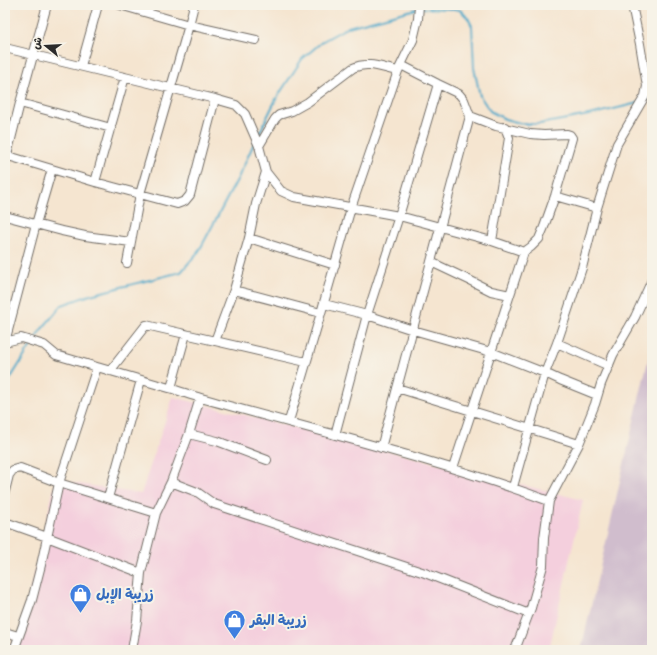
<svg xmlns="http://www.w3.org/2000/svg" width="657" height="655" font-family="Delius,'Playpen Sans Arabic',sans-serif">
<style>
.built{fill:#f4cfdd}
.industrial{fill:#d0bdcd}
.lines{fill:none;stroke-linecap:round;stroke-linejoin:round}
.stream{stroke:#4ba9ca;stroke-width:2}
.minor-casing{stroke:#726c65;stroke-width:10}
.minor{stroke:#fff;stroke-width:8}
.labels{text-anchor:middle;stroke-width:4;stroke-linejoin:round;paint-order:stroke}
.shop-label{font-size:14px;font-weight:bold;fill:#366cbe;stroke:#f7f3e8;text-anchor:start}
</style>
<rect width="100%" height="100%" fill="#f7f3e8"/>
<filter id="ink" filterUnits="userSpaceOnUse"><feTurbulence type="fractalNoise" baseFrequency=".025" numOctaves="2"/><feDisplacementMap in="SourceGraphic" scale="8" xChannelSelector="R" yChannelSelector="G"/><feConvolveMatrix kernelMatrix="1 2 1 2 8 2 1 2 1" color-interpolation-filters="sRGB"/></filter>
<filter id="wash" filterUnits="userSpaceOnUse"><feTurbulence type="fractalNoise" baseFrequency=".012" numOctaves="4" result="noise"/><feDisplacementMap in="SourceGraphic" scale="16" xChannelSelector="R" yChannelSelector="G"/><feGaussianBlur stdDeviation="0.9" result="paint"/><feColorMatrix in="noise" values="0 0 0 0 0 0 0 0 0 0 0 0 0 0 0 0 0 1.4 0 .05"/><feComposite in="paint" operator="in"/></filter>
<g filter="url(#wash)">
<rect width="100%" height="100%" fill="#f5e5d0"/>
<path class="built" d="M173,397L583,500L549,650H16L56,480L141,494Z"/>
<path class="industrial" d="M652,343V650H581Z"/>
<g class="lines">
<path class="stream" d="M420,8L454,9L460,10L468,18L472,26L474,68L480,96L490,111L505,119L524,124H540L594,114L638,103
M646,100L652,98
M258,136L276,99L302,59L323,41L348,27L416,9
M34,341L41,330L62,305L90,295L181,272L199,251L238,178L255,141
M5,387L32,344"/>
</g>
</g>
<g filter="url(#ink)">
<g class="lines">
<defs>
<path id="minor" d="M120,5L189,25L256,40
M5,48L215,99L236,105L245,114L259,146L266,172L281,191L294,197L399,216L492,241L524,252
M81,66L98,5
M20,103L111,128
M259,146L275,119L279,115L292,111L308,102L353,68C368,61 382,68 398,71
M5,155L95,182L177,204L185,201L190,195L215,99
M5,163L20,103L47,5
M95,182L125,77
M555,196L597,208
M5,216L62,231L85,236L131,242
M249,238L335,265
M492,241L509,138L505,127
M431,262L469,280L491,291L510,295
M127,263L140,194L189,25L194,5
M234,290L321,313
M324,304L367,315L413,330L491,352L545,373L560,380L597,395
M215,341L234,290L249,238L256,204L266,172
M5,342L21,338L44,345L56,355C93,366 131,377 169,388C180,391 190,395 201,398C317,431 436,459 549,501
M5,342L36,224L52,169
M557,343L609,366
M110,371L146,325L306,362
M171,388L186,334
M397,388L579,444
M289,421L321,313L351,208L398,71L413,40L418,19L419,5
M189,434L217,441L267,460
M335,435L367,315L399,216L438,84
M381,448L470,116L464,100L459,94L438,84L401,65
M453,468L524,252L531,247L539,239L544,227L555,196L572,138L570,135L567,134L544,135L530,134L496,126L470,116
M171,482L197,492L214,504L425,573L529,614
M513,487L545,373L557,343L582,268L597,208L617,144L645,96L647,86L640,44L632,5
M5,491L9,475L13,470L20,468L59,483L156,513
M108,498L141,380
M5,522L47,537L141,573
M5,632L18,636
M14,650L32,600L41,565L59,483L97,367
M132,650L137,621L141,573L156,513L171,482L189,434L200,398
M515,650L531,608L543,566L544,538L549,501L579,444L595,404L601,384L613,355L635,317L652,280"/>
</defs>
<use href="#minor" class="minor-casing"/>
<use href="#minor" class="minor"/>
</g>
</g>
<defs>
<symbol id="shop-pin" viewBox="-11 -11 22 30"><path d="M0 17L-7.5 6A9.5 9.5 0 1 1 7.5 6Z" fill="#3f7fe0" stroke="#f7f3e8"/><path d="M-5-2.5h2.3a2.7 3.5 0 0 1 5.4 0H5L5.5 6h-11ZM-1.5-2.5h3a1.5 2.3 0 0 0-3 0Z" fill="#fff"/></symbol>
</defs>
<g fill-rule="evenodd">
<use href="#shop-pin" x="68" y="582" width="25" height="34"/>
<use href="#shop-pin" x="222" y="608" width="25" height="34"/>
</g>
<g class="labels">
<g class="shop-label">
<text x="96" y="599">زريبة الإبل</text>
<text x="250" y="625">زريبة البقر</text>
</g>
</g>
<rect width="657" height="655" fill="none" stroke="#f7f3e8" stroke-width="20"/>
<g transform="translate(46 46) rotate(288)" stroke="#f7f3e8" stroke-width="3" paint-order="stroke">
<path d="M0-3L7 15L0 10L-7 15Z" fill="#2b2b2b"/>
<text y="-6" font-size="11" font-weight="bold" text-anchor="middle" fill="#2b2b2b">ش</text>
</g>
</svg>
